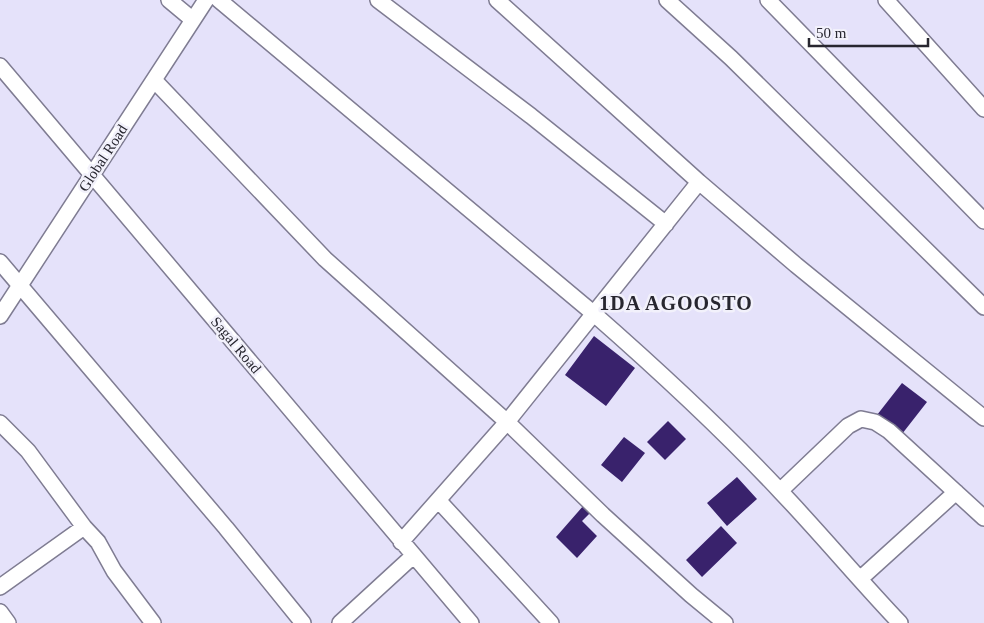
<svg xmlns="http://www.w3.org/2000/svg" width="984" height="623" font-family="'Times New Roman',serif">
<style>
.building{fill:#39226c}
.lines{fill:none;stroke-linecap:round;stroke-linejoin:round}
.minor-casing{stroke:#7f7c92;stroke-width:18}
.minor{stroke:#fff;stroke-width:15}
.labels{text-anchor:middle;stroke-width:5;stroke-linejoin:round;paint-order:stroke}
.street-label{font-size:15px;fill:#27262f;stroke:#f2f1fb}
.district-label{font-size:20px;font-weight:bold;letter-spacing:1px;fill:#27262f;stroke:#f2f1fb}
</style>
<rect width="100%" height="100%" fill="#e5e2fa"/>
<path class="building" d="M594,336L635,368L606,406L565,375Z
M902,383L927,402L902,434L877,415Z
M668,421L686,439L665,460L647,442Z
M624,437L645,453L622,482L601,465Z
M737,477L757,499L727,526L707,503Z
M584,505L591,512L582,521L597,536L577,558L556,537Z
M721,526L737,543L702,577L686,560Z"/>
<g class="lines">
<defs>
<path id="minor" d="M169,0L193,20
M219,0L593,313C658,370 721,428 780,491C821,534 859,580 900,623
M378,0L531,116L666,224
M497,0L699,182L796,265L984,418
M667,0L731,58L984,307
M768,0L984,221
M886,0L984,109
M0,66L471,623
M154,80L325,259L507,422L603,515L691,595L725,623
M0,262L226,528L303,623
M0,316L206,0
M0,423L28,451L84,527L98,542L114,571L153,623
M780,491L848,426L861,419L875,422L889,431L984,518
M438,500L551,623
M401,542L507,422L699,182
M860,579L956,492
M0,587L84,527
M0,612L8,623
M340,623L413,556"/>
</defs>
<use href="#minor" class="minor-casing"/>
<use href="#minor" class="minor"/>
</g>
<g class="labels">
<g class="street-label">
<text transform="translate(103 158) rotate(-57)" y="5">Global Road</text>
<text transform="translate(236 345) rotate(50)" y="5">Sagal Road</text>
</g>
<g class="district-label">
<text x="676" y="310">1DA AGOOSTO</text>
</g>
</g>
<path d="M809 38v8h119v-8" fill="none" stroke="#27262f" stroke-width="2.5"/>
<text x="816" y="38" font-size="15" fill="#27262f" stroke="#f2f1fb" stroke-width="4" paint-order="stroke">50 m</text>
</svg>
